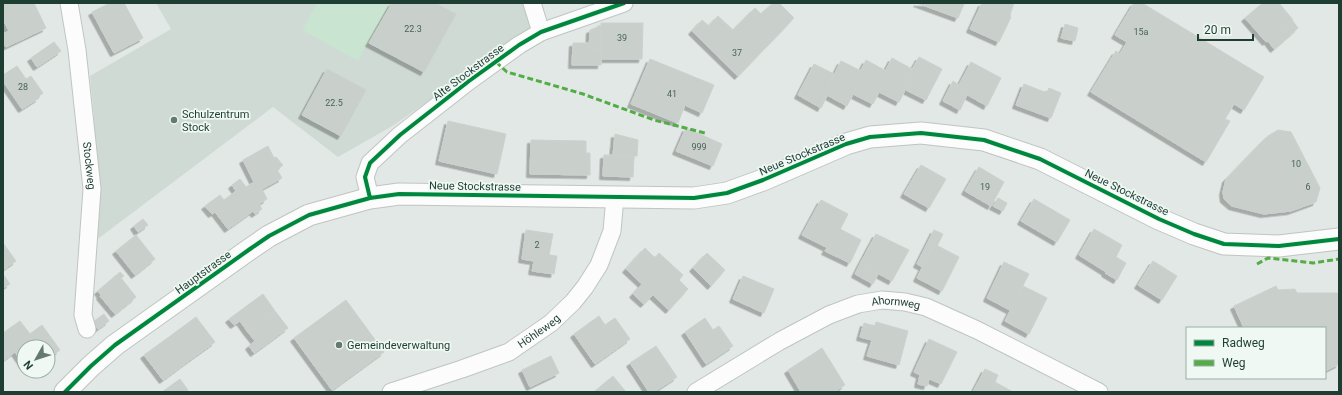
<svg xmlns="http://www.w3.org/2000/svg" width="1342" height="395" font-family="Roboto,sans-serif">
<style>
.built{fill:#cfdad5}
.green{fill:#c9e4d0}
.building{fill:#c9d0cc;stroke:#cad1ce;filter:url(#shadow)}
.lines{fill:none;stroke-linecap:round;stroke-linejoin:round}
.minor-casing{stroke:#bfc5c2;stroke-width:19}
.tertiary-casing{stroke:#bfc5c2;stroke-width:23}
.minor{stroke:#fbfcfb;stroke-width:17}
.tertiary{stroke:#fbfcfb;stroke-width:21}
.quiet{stroke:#52ad45;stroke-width:3;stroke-dasharray:6 3;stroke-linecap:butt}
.cycleway-casing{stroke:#eff8f3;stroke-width:6}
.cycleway{stroke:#00873e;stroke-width:4}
.poi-dot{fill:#637971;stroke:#eff8f3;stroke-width:1.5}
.labels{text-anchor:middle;stroke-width:3.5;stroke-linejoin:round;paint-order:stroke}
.number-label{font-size:9px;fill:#4a625a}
.street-label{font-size:11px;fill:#1e3d33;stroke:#eff8f3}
.poi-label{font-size:11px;fill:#1e3d33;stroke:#eff8f3;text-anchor:start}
</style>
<defs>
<filter id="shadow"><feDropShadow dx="-3.5" dy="3.5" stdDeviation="0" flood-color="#0004"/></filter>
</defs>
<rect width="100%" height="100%" fill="#e2e8e5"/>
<path class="built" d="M156,3H524L535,27L394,125L338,157L273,107L95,241L94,116L90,76L171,29Z"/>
<path class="green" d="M317,3H390L358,61L302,30Z"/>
<path class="building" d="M3,3H34L46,28L6,47L3,41V34L9,31L3,19Z
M110,3H124L143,38L114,53L92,12Z
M392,3H435L456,14L424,72L369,43Z
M773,3H779L794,18L738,76L692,31L702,20L709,26L718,16L733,30L755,8L761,14Z
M917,3H962L964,4L958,18Z
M982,3H992L1011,12L1010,16L1011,17L999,42L970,29Z
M992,3H1014L1011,12Z
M1134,3H1142L1264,77L1244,110L1234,104L1225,119L1230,121L1206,162L1091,92L1116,51L1120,54L1127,42L1115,35Z
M1263,3H1279L1293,20L1266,42L1245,18Z
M1292,20L1298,28L1274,49L1268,41Z
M601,23H643L642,59H601Z
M1065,24L1078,28L1075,41L1061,38Z
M601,26V50H589L590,30Z
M54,42L61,51L37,67L31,58Z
M573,43H589V50H601V65H572Z
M919,57L942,69L926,100L906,90L911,79L908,77Z
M892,58L912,69L908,77L911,79L899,102L879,92L885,81L881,79Z
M650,59L714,85L702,113L685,105L678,123L631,104Z
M866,60L886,71L881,79L885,81L873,104L853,94L859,82L856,80Z
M841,61L861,71L856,80L859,82L847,106L827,95L833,84L830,83Z
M971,62L1001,78L987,106L957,89Z
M814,64L834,74L830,83L833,84L821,108L798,95Z
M17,66L26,79L31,76L43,93L38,97L39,98L22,109L3,81V75Z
M327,69L366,90L341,136L302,115Z
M953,81L959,85L957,89L967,95L960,110L943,101Z
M1024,84L1047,93L1049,88L1061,93L1051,118L1016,105Z
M448,121L506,134L497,174L439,161Z
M686,128L722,144L713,166L676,151Z
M1278,130L1291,132L1320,188L1316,202L1291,211L1264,214L1232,206L1224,199L1223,192L1226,179L1268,136Z
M615,134L638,140L637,156L613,155Z
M531,140L586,141V153H590V175L530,174Z
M268,146L274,158L276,157L283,165L277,170L282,178L262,189L267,199L259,204L262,209L255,214L253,211L228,229L215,212L212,214L205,206L220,195L224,200L236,191L232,185L240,179L246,187L254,182L243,160Z
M604,155L634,156L633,177L603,176Z
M921,165L946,179L929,208L904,194Z
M979,167L1004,182L991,206L965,191Z
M998,198L1007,203L1003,211L993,206Z
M1034,199L1070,220L1057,242L1021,221Z
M821,200L848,214L830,249L802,235Z
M143,219L148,225L138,232L134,226Z
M840,229L861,240L850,263L825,251L827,248L830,249Z
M1094,229L1122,245L1116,257L1126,263L1117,280L1105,273L1106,272L1079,255Z
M526,230L553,234L549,255L557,256L554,274L532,271L534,261L522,259Z
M934,230L943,234L937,246L934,244L923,267L917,264Z
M876,234L909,250L892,281L860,264Z
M136,235L155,259L135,275L116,251Z
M3,243L16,261L3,270Z
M934,244L959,257L942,291L917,278Z
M645,248L655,258L659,253L683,275L679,280L688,289L669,310L653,295L644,304L633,294L642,284L626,269Z
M707,253L725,270L711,286L693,268Z
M1153,261L1177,276L1162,300L1138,285Z
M1004,262L1029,274L1010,310L987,298Z
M860,264L878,274L873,284L855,274Z
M120,272L124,276L121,278L136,297L115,314L100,296L101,295L98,291Z
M3,274L10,284L3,288Z
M743,276L774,289L764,313L733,299Z
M1023,286L1047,298L1029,334L1005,321Z
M1276,286L1278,290L1295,289L1297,293H1339V364L1325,371V328H1244L1234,306Z
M263,294L275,311L247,331L240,321L234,325L229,319Z
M346,300L384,352L332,390L294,338Z
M275,311L288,328L254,353L249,346L255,341L247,331Z
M104,314L109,321L98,329L93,322Z
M599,316L605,325L615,318L630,339L595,364L574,334Z
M196,317L215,342L187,362L169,337Z
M705,318L713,330L719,326L733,346L706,364L685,332Z
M20,321L30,334L42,325L60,350L48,359V347H24V365L15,352L4,360L3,333Z
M876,322L908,331L899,365L867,356L872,340L860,337L864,323L875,326Z
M169,337L187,362L163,380L144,355Z
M929,339L957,352L941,384L914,372Z
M656,346L677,377L654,392H649L630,363Z
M822,348L845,385L834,392H801L788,370Z
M551,356L559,373L530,387L522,370Z
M985,369L998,375L995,382L1013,392H973Z
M920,375L929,379L927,386L918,384Z
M613,376L626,392H594Z
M180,379L188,390L186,392H162Z"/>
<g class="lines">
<defs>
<g id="minor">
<path id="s1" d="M69,3L77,50L92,189L83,315L87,329"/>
<path d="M532,3L541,32"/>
<path d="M370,198L365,177L370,163L400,135L469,81L519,45L541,32L624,3"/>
<path id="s2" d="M391,392L462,369L509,352L551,323L573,302L585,287L599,265L612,231L615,197"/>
<path id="s3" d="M696,392L780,341L829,315L858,304L882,300L905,302L926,307L977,330L1099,392"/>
</g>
<path id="tertiary" d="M65,392L91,366L115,345L250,249L269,236L309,215L370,198L399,194L694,198L727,193L763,180L846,144L870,137L921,133L984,140L1040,159L1159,219L1194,234L1224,244L1279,246L1339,239"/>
</defs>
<use href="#minor" class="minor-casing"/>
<use href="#tertiary" class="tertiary-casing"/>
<use href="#minor" class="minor"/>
<use href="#tertiary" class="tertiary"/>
<path class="quiet" d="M496,62L507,72L583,94L654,120L705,133
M1257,264L1268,258L1313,263L1339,259"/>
<defs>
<path id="cycleway" d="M370,198L365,177L370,163L400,135L469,81L519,45L541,32L624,3
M65,392L91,366L115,345L250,249L269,236L309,215L370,198L399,194L694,198L727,193L763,180L846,144L870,137L921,133L984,140L1040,159L1159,219L1194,234L1224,244L1279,246L1339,239"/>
</defs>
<use href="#cycleway" class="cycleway-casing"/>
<use href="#cycleway" class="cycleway"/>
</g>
<g class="poi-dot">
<circle cx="174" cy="120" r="4"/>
<circle cx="339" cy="345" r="4"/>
</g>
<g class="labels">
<g class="number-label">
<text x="413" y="32">22.3</text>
<text x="1141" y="35">15a</text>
<text x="622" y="41">39</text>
<text x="737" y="56">37</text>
<text x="23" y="90">28</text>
<text x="672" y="97">41</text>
<text x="334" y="106">22.5</text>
<text x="699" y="150">999</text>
<text x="1296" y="167">10</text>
<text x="985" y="190">19</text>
<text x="1308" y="190">6</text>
<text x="537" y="248">2</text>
</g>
<g class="street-label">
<text transform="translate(468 72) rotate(-37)" y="4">Alte Stockstrasse</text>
<text transform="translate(802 154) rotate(-23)" y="4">Neue Stockstrasse</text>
<text dy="4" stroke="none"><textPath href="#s1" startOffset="164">Stockweg</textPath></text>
<text transform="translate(475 186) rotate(1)" y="4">Neue Stockstrasse</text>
<text transform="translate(1127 192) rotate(26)" y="4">Neue Stockstrasse</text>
<text transform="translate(203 272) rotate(-36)" y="4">Hauptstrasse</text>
<text dy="4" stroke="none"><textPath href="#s3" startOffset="223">Ahornweg</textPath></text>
<text dy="4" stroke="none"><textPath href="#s2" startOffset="161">Höhleweg</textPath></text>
</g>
<g class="poi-label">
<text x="182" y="118">Schulzentrum<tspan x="182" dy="13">Stock</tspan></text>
<text x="347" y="349">Gemeindeverwaltung</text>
</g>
</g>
<rect width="1342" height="395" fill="none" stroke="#1e3d33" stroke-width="8"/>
<rect x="1186" y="327" width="140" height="52" fill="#eff8f3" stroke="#9bada6"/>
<rect x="1194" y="340" width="20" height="6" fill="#00873e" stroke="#9bada6"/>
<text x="1222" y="347" font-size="12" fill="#1e3d33">Radweg</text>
<rect x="1194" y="360" width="20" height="6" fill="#52ad45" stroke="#9bada6"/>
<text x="1222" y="367" font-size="12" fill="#1e3d33">Weg</text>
<g transform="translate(36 359) rotate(231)"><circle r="19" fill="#eff8f3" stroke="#9bada6"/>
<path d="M0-3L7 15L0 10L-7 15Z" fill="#637971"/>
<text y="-6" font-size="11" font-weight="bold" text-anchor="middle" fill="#1e3d33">N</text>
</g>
<path d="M1198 34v6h55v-6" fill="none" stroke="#1e3d33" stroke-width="2"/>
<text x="1204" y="34" font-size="12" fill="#1e3d33" stroke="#eff8f3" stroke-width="3" paint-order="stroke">20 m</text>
</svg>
